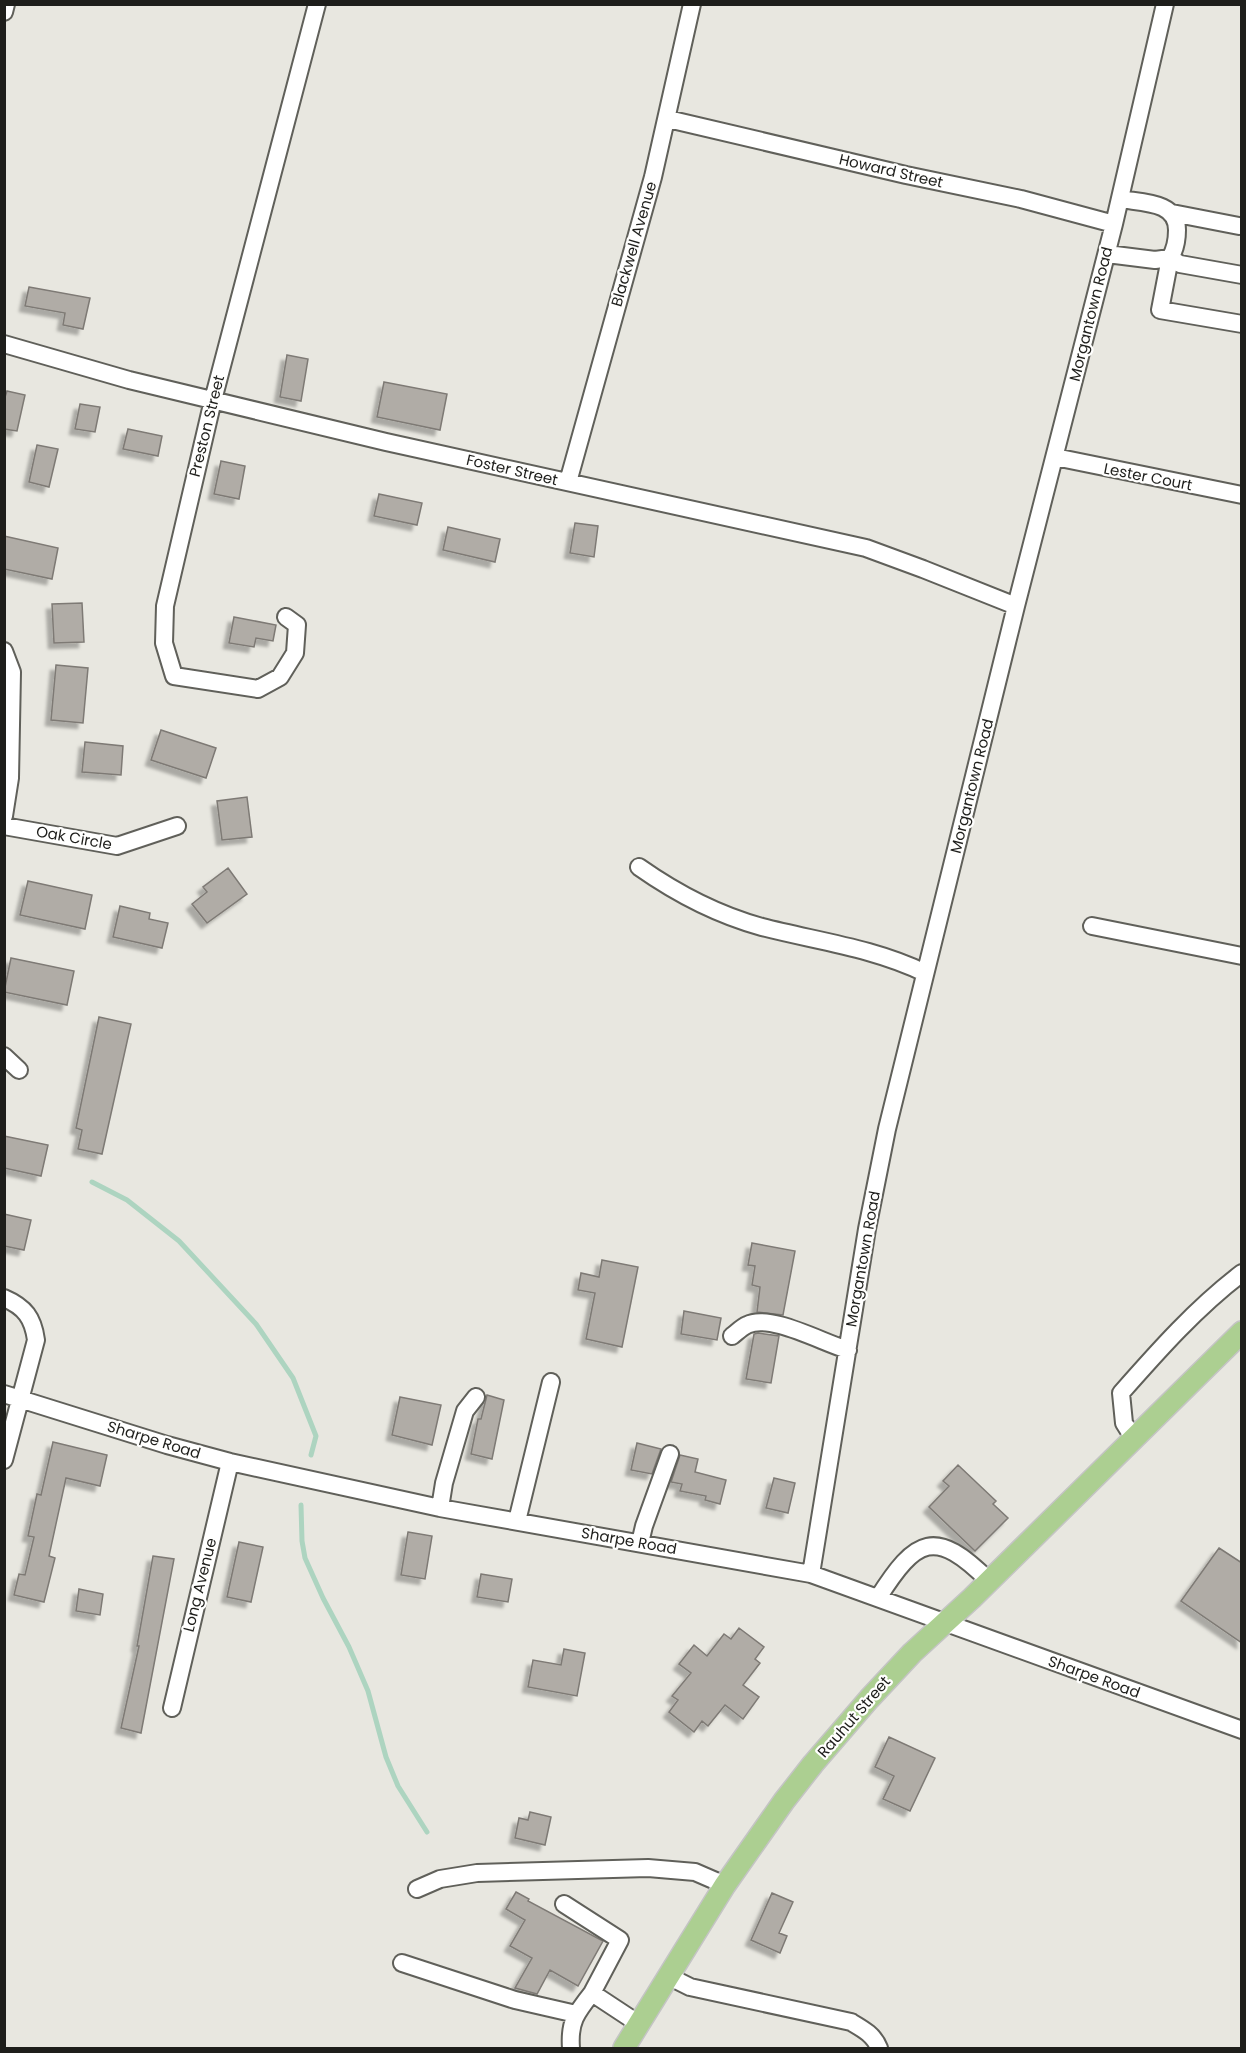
<svg xmlns="http://www.w3.org/2000/svg" width="1246" height="2053" font-family="Poppins,sans-serif">
<style>
.lines{fill:none;stroke-linecap:round;stroke-linejoin:round}
.stream{stroke:#add4c0;stroke-width:5}
.building{fill:#b0aca6;stroke:#7e7a75;stroke-width:1.5;filter:url(#shadow)}
.minor-casing{stroke:#60605a;stroke-width:20}
.major-casing{stroke:#c4c4c4;stroke-width:24}
.minor{stroke:#fff;stroke-width:16}
.major{stroke:#accf91;stroke-width:21}
.labels{text-anchor:middle;stroke-width:4.5;stroke-linejoin:round;paint-order:stroke}
.street-label{font-size:15px;fill:#1e1e1b;stroke:#fffffe}
</style>
<defs>
<filter id="shadow"><feDropShadow dx="-5.5" dy="5.5" stdDeviation="1.5" flood-color="#0004"/></filter>
</defs>
<rect width="100%" height="100%" fill="#e8e7e0"/>
<g class="lines">
<path class="stream" d="M92,1182L127,1200L179,1241L256,1324L293,1378L316,1436L311,1455
M301,1505L302,1541L305,1558L323,1598L349,1647L368,1691L386,1757L398,1786L427,1832"/>
</g>
<path class="building" d="M29,287L90,298L83,329L63,325L65,313L25,306Z
M287,355L308,359L301,401L280,397Z
M384,382L447,394L440,430L377,417Z
M7,391L25,395L17,431L4,429V400Z
M80,404L100,407L95,432L75,429Z
M128,429L162,436L158,456L123,449Z
M37,445L58,449L49,487L29,482Z
M221,461L245,466L239,499L214,494Z
M379,494L422,503L417,525L374,516Z
M575,523L598,526L594,557L570,553Z
M448,527L500,539L495,562L443,550Z
M4,536L58,548L52,579L4,569Z
M82,603L84,642L54,643L52,604Z
M234,617L276,625L273,641L256,638L254,647L229,643Z
M56,665L88,668L83,723L51,720Z
M161,730L216,748L206,778L151,760Z
M85,742L123,746L121,775L82,772Z
M247,797L252,837L222,840L217,801Z
M228,868L247,894L207,923L192,904L207,892L203,887Z
M28,881L92,895L85,929L20,915Z
M120,906L150,913L149,919L168,923L162,948L113,937Z
M11,958L74,971L67,1005L4,992Z
M99,1017L131,1024L102,1154L78,1149L82,1130L76,1128Z
M4,1136L48,1145L41,1176L4,1168Z
M4,1214L31,1220L24,1250L4,1246Z
M752,1243L795,1251L783,1315L757,1312L760,1287L752,1285L755,1266L748,1265Z
M602,1260L638,1267L622,1347L586,1339L595,1293L578,1290L581,1273L599,1277Z
M684,1311L721,1318L717,1340L681,1334Z
M758,1333L779,1336L771,1383L746,1379L754,1334Z
M487,1395L504,1400L492,1459L471,1454L478,1419H481Z
M400,1397L441,1405L432,1445L392,1435Z
M53,1442L107,1455L100,1486L66,1478L49,1556L55,1558L44,1602L14,1595L19,1574L25,1575L34,1537L28,1536L37,1494L41,1495Z
M637,1443L661,1449L652,1474L631,1470Z
M680,1455L698,1459L695,1472L726,1480L720,1504L705,1500L706,1496L680,1491L682,1484L671,1482Z
M958,1465L996,1501L993,1504L1008,1518L975,1551L929,1507L949,1486L943,1481Z
M774,1478L795,1483L788,1513L766,1508Z
M408,1532L432,1536L425,1579L401,1575Z
M239,1542L263,1547L251,1602L227,1597Z
M1219,1548L1242,1563V1643L1181,1601Z
M153,1556L174,1559L141,1733L121,1728L139,1646H137Z
M481,1574L512,1579L508,1602L477,1597Z
M79,1589L103,1594L100,1615L76,1611Z
M739,1628L764,1647L755,1659L760,1663L743,1685L759,1697L743,1719L725,1705L708,1726L702,1721L694,1732L669,1712L678,1700L672,1696L691,1673L679,1664L694,1645L707,1656L724,1634L731,1639Z
M564,1649L585,1653L577,1696L528,1687L533,1660L561,1665Z
M889,1737L935,1758L910,1811L883,1799L894,1776L875,1767Z
M530,1812L551,1817L545,1845L515,1838L519,1818L528,1820Z
M516,1892L529,1899L528,1901L603,1941L578,1986L550,1970L537,1994L515,1988L532,1958L510,1946L525,1920L506,1909Z
M772,1893L793,1902L779,1933L787,1936L780,1953L751,1940Z"/>
<g class="lines">
<defs>
<path id="minor" d="M4,12L6,4
M668,119L906,175L1021,199L1114,224
M1172,213L1239,226
M1107,254L1155,260L1170,258C1175,250 1177,239 1177,230C1177,201 1142,203 1120,199
M1242,275L1180,264L1170,258L1160,310L1242,324
M4,344L129,380L386,442L866,548L923,569L1016,606
M1055,457L1242,495
M568,482L653,177L692,4
M286,617L297,625L295,653L280,677L258,689L174,676L164,643L165,606L213,400L317,4
M4,651L12,672L10,778L4,816
M4,826L117,846L177,826
M639,867C676,893 718,915 762,927C816,941 874,948 925,973
M1092,926L1242,956
M4,1056L19,1070
M4,1298C25,1307 33,1318 36,1340L4,1460
M732,1336C736,1333 742,1327 747,1325C770,1313 823,1343 848,1350
M4,1394L167,1445L230,1462L440,1508L811,1574L1242,1730
M1134,1439L1124,1423L1121,1393C1158,1351 1197,1307 1242,1273
M440,1508L444,1483L465,1411L476,1397
M517,1521L551,1382
M640,1543L644,1526L670,1454
M811,1574L867,1229L887,1129L1016,606L1114,224L1165,4
M878,1598C916,1538 935,1527 989,1581
M172,1708L230,1462
M417,1889L440,1879L477,1873L648,1868L695,1872L725,1885
M564,1904L620,1940L592,1993L639,2024
M402,1963L515,2000L576,2014
M668,1976L690,1987L851,2022C863,2029 874,2035 879,2048
M571,2048C569,2022 576,2013 592,1993"/>
<path id="major" d="M624,2048L725,1885L784,1801L813,1764L869,1699L912,1653L972,1598L1242,1332"/>
</defs>
<use href="#minor" class="minor-casing"/>
<use href="#major" class="major-casing"/>
<use href="#minor" class="minor"/>
<use href="#major" class="major"/>
</g>
<g class="labels">
<g class="street-label">
<text transform="translate(891 171) rotate(13)" y="5">Howard Street</text>
<text transform="translate(634 244) rotate(-74)" y="5">Blackwell Avenue</text>
<text transform="translate(1091 314) rotate(-76)" y="5">Morgantown Road</text>
<text transform="translate(207 426) rotate(-76)" y="5">Preston Street</text>
<text transform="translate(512 470) rotate(13)" y="5">Foster Street</text>
<text transform="translate(1148 477) rotate(11)" y="5">Lester Court</text>
<text transform="translate(972 786) rotate(-76)" y="5">Morgantown Road</text>
<text transform="translate(74 838) rotate(10)" y="5">Oak Circle</text>
<text transform="translate(863 1259) rotate(-80)" y="5">Morgantown Road</text>
<text transform="translate(154 1440) rotate(17)" y="5">Sharpe Road</text>
<text transform="translate(629 1541) rotate(10)" y="5">Sharpe Road</text>
<text transform="translate(200 1585) rotate(-76)" y="5">Long Avenue</text>
<text transform="translate(1094 1677) rotate(20)" y="5">Sharpe Road</text>
<text transform="translate(854 1717) rotate(-49)" y="5">Rauhut Street</text>
</g>
</g>
<rect width="1246" height="2053" fill="none" stroke="#1e1e1b" stroke-width="12"/>
</svg>
